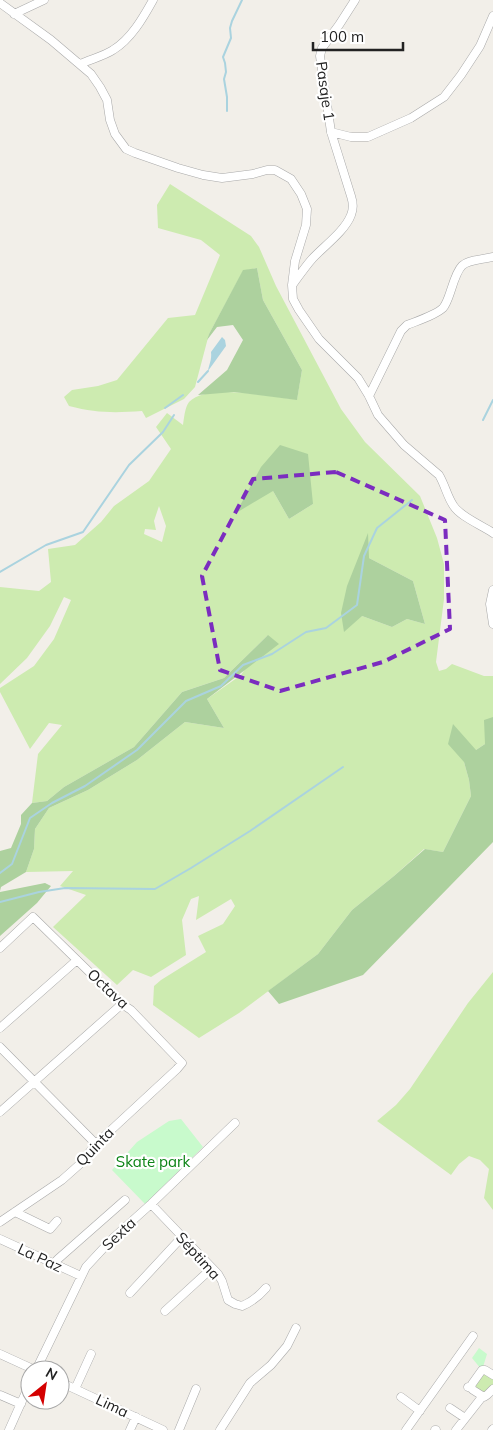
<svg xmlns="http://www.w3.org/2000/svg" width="493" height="1430" font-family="Mulish,sans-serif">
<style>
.grass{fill:#cdebb0;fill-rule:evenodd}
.forest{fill:#add19e}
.park{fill:#c8facc}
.water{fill:#aad3df}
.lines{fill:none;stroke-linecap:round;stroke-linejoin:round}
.stream{stroke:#aad3df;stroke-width:2}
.minor-casing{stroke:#a9a9a9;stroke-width:9}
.minor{stroke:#fff;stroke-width:8}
.marked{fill:none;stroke:#7b2cbf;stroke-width:4;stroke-dasharray:10 6;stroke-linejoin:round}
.labels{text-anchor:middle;stroke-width:4.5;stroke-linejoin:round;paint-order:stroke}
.street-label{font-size:15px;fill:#222;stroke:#fff}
.park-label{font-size:15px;fill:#0c8416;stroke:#fff}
</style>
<rect width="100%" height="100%" fill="#f2efe9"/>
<path class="grass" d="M170,184L251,236L259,247L276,286L341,409L365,442L420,496L437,538L444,564V599L436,662L439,671L446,669L452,664L484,676H493V717L485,744L476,750L464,762L469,780L471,796L443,852L424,849L394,876L352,910L318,954L239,1013L199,1038L153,1005L154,986L161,980L206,952L198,936L223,924L235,906L231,899L196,920L199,896L191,899L182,920L186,955L151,977L133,970L117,985L53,927L86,895L60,886L73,871L26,872L34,849L35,829L49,808L88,790L137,760L185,722L224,728L207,699L241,675L268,635L224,678L182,692L134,747L64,787L47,801L32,803L38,754L62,725L49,723L30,749L0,692V688L34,666L54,639L71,600L64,597L50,626L27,658L0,684V587L39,591L51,582L48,549L75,545L101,522L114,506L149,481L171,449L156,427L167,413L183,425C184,418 185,407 189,402C208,382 272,398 297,399L302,370L263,300L257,268L243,271L209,334L195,387L184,399L146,418L142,411C114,413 96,413 69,406L64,397L72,390L98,386L117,380L168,318L195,315L220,255L201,240L158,228L157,205ZM273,491L313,504L289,519ZM159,506L166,526L162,542L144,534L145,529L156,530L154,521ZM369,558L413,581L425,624L407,619L392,627L362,616Z
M493,972V1210L484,1198L489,1169L480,1160L469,1156L459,1164L451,1175L377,1121L396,1105L410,1089L468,1003Z
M485,1372L493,1378V1385L484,1395L474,1388Z"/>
<path class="forest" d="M257,268L263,300L302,370L297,400L234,392L198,395L227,370L243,340L233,325L217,327L207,340L209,334L243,270Z
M280,445L308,454L313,504L289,519L273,491L236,513L261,467Z
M368,533L369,558L413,581L425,624L407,619L392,627L362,616L344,632L341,613L347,586Z
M268,635L279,644L207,699L224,728L185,722L137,760L88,790L49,808L35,829L34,849L26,872L1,887L0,891V851L11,848L21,824V815L32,803L47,801L64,787L134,747L182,692L224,678Z
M493,717V842L363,975L279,1004L268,991L318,954L352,910L394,876L425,849L443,852L471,796L469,780L464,762L448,744L453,724L476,750L485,744L484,720Z
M45,883L51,886L37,903L0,936V892Z"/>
<path class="park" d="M181,1119L203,1147L145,1204L112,1170L137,1142L169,1121Z
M479,1348L487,1354L483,1367L481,1369L472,1358Z"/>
<path class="water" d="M222,337L225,340L226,346L208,371C209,364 212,360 211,352Z"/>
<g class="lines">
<path class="stream" d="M227,111V97L224,79L226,72L225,63L223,57L231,38L230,28L232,21L242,0
M198,382L208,371
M165,408L183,395
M483,420L493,400
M0,572L46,545L83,532L129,465L163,432L174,415
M0,873L12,864L30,818L52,803L85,786L137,750L186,701L221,686L243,665L272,654L306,632L326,628L357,605L364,556L377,528L412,500
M0,902L39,892L65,888L155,889L191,868L250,831L343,767"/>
<defs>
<path id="minor" d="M0,3L51,40L91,74L100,87L107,100L110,120L115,134L126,149L135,153L178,168L203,175L222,178L253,174L267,170H275L291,179L301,194L307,209L306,225L295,261L292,285L293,299L299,310L319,339L358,378L369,396L378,415L404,445L439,475C445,485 447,496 453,505C460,517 482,525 493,533
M14,14L44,0
M80,64C91,59 104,56 113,50C131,39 143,18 153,0
M331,132L351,137H368L411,118L444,97L461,75L480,46L493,16
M293,284C299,276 305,267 312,259C324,246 345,231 351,215C354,208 353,202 351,196L331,132L320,56L322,48L339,25L355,0
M369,396L401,331L407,325C417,321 436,315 443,308C447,303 449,296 451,290C461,258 463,263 493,257
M493,590L490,604L493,624
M0,948L33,917L122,1004L131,1010L182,1063L177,1069L96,1144L80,1164L62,1180L0,1222
M0,1028L77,960
M0,1047L96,1144
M0,1112L122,1004
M151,1204L218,1274L222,1281L228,1300L235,1304L242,1306C252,1302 259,1296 266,1288
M15,1212L50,1229L57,1221
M0,1239L81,1276
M53,1264L58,1259L125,1200
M130,1293L182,1237
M165,1311L212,1268
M0,1354L35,1370
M36,1370L86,1267L112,1239L151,1204L235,1123
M60,1382L163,1430
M468,1387L471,1388L473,1390L484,1397L487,1395L493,1389
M471,1388L472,1384L482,1370H485L493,1375
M75,1389L91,1354
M0,1395L21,1404
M401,1397L420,1411
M450,1408L465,1418
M9,1430L30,1383
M130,1430L136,1417
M179,1430L196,1389
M220,1430L250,1383L271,1365L287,1346L296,1328
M406,1430L473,1336
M435,1430H436
M456,1430L482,1397
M492,1430L493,1429"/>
</defs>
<use href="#minor" class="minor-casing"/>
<use href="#minor" class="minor"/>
</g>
<path class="marked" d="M336,472L445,520L450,629L383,662L280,691L220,670L202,576L253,479Z"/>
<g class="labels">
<g class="street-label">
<text transform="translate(325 91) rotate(82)" y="5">Pasaje 1</text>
<text transform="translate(108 989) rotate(43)" y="5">Octava</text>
<text transform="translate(95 1147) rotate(-46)" y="5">Quinta</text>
<text transform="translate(119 1234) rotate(-43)" y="5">Sexta</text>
<text transform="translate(198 1256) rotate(48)" y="5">Séptima</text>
<text transform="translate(40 1258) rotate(25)" y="5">La Paz</text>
<text transform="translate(112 1406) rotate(25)" y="5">Lima</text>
</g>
<g class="park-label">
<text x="153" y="1167">Skate park</text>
</g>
</g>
<g transform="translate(45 1385) rotate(30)"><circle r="24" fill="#ffffff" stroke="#a7a7a7"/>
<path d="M0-4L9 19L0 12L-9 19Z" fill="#d40000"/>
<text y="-8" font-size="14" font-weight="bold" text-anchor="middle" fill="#222222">N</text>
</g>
<path d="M313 42v8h90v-8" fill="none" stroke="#222222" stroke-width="2.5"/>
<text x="320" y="42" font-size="15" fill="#222222" stroke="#ffffff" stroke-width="4" paint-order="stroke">100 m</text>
</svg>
